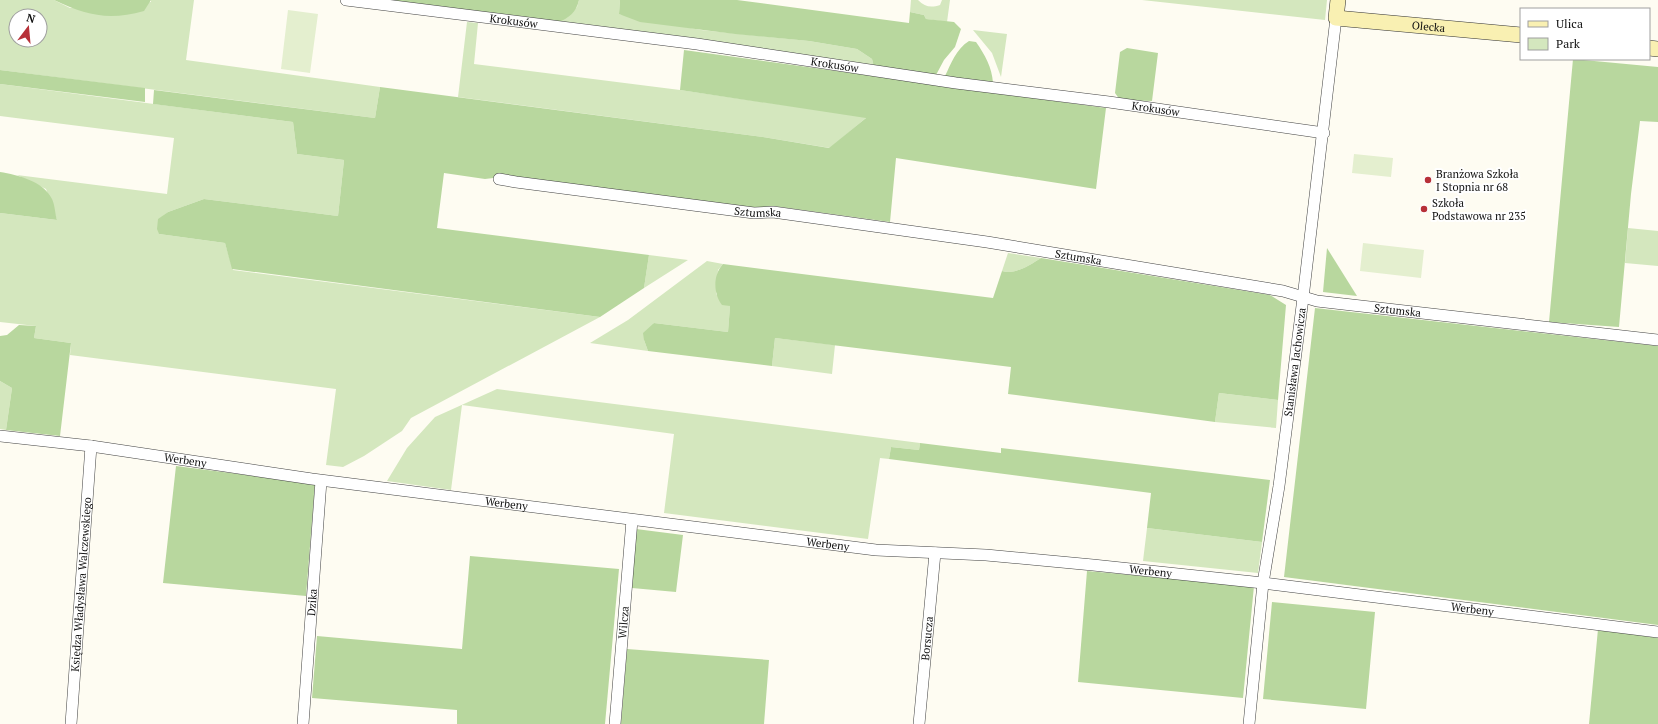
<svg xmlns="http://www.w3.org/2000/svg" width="1658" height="724" font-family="'PT Serif',serif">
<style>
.green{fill:#d4e7be;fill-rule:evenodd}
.forest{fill:#b8d79e}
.pitch{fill:#e4efcf}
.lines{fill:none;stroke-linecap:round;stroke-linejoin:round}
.street-casing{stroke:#424242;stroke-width:12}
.secondary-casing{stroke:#313131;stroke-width:16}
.street{stroke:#fff;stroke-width:11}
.secondary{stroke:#f9f0b2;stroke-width:15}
.poi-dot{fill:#b73038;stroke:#fff;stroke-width:1.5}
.labels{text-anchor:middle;stroke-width:4;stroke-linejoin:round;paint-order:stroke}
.street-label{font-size:11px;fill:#0f0f0f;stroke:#fff}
.poi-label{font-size:11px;fill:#0f0f0f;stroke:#fff;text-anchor:start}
</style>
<rect width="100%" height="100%" fill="#fefcf2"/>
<path class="green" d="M0,0H54L70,8L151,2V0H194L186,60L380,87L375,118L0,70ZM16,16H40V40H16Z
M579,0H620L619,14L701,30L809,41L857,49L872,59L874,67L558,23L577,7Z
M911,0H918C925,7 931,8 940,5L942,0H950L947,22L926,19L924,15L910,12Z
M1142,0H1327L1325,20Z
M467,22L478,23L474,64L680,90L867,117L830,148L763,137L458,97Z
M973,30L1007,34L1001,77L992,53Z
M0,84L293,122L297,154L344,160L338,216L204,199L168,212L158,220L159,234L225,243L233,270L600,317L411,418L402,431L364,456L343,467L326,465L336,389L70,355L71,343L34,338L36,326L0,322V213L57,220L46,189L17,175L167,194L174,138L0,116Z
M1628,228L1658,231V266L1625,263Z
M1008,253L1041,258C1030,265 1015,275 1002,271Z
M649,255L688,260L644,288Z
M707,261L723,264L718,270L716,294L730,306L728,332L654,323L644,340L648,351L590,343L628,320Z
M775,338L835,345L832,374L772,366Z
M0,381L12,388L6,430L0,429Z
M497,389L920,443L919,450L891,447L889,459L880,458L868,539L664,513L674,434L462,405L451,490L387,481L407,448L435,417Z
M1219,393L1278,400L1276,428L1215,422Z
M1147,528L1262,542L1258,573L1143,561Z"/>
<path class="forest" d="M54,0H151L144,11C108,21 86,15 54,0Z
M381,0H579C576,13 569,17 558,23Z
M620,0H737L909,23L910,12L924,15L926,19L954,22L961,29L955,47L944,60L936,75L874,67L872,59L857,49L809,41L735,34L640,22L619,14Z
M969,41L976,42C985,55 992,67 993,83L945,76C951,64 956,49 969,41Z
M1127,48L1158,53L1152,101L1120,100L1115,93L1120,52Z
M684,50L1106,108L1096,189L896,158L890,222L773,206L751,209L510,176L485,179L444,173L437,228L649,255L644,288L600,317L232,269L225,243L159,234L157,229L158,219L168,212L204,199L338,216L344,160L297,154L293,122L153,104L154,90L375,118L380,87L763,137L829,148L866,118L680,90Z
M1573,59L1658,67V122L1640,121L1631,194L1619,327L1549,322Z
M0,70L145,88V102L0,84Z
M0,172C18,175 43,181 52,199C55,205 55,214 57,220L0,213Z
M1327,248L1357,296L1323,292Z
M1041,258L1270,295L1286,305L1278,400L1219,393L1215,422L1008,394L1011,367L775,338L772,366L648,351L644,340L643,333L654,323L728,332L730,306L722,305C713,293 713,275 723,264L993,298L1002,271C1015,275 1030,265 1041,258Z
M1315,308L1658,346V625L1284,577Z
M19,325L36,326L34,338L71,343L60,436L6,430L12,388L0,381V336L7,335Z
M920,443L1001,453V448L1270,480L1262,542L1147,528L1151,493L889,459L891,447L919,450Z
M176,466L315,484L306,596L163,583Z
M636,529L683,535L676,592L632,588Z
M470,556L619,569L605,724H457V710L312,698L317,636L462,649Z
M1087,571L1254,586L1243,698L1078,682Z
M1272,602L1375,612L1366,709L1263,699Z
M1598,629L1658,638V724H1589Z
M627,649L769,660L764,724H621Z"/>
<path class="pitch" d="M288,10L318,14L310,73L281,69Z
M1354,154L1393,158L1391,177L1352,173Z
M1363,243L1424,250L1421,278L1360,271Z"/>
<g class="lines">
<defs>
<g id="street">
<path id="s1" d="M346,0L697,44L956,83L1109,102L1324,133"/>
<path id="s2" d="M499,179L516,182L754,213L773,212L987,242L1283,291L1317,301L1658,340"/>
<path id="s3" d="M0,436L91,446L312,479L876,550L986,555L1093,565L1263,583L1658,632"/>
<path id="s4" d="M71,724L91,446"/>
<path id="s5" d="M303,724L321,481"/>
<path id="s6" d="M615,724L632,520"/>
<path id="s7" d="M919,724L935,553"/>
<path id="s8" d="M1249,724L1263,583L1279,486L1303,298L1336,18"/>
</g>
<g id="secondary">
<path id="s9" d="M1338,0L1336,18L1521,35"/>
<path d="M1649,48L1658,49"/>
</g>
</defs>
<use href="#street" class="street-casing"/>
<use href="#secondary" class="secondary-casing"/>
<use href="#street" class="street"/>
<use href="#secondary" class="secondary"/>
</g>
<g class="poi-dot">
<circle cx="1428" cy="180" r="4"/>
<circle cx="1424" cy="209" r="4"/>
</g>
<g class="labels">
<g class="street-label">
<text dy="4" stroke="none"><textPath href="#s1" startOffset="169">Krokusów</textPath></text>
<text dy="4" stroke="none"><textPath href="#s9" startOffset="111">Olecka</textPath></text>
<text dy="4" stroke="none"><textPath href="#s1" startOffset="493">Krokusów</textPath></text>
<text dy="4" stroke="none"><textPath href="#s1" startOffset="817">Krokusów</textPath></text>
<text dy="4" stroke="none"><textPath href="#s2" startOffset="261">Sztumska</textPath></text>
<text dy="4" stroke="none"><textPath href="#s2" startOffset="585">Sztumska</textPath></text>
<text dy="4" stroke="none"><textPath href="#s2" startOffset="909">Sztumska</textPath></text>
<text dy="4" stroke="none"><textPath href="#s8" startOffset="365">Stanisława Jachowicza</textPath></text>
<text dy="4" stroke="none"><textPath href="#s3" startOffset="187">Werbeny</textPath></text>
<text dy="4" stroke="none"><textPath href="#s3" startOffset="511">Werbeny</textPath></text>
<text dy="4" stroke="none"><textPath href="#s3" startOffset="835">Werbeny</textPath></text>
<text dy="4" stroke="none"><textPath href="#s3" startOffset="1159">Werbeny</textPath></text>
<text dy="4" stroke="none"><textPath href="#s4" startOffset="140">Księdza Władysława Walczewskiego</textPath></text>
<text dy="4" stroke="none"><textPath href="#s5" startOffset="122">Dzika</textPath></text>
<text dy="4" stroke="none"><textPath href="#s3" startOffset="1483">Werbeny</textPath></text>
<text dy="4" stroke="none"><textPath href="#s6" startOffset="102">Wilcza</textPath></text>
<text dy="4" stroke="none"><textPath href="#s7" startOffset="86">Borsucza</textPath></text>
</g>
<g class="poi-label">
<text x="1436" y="178">Branżowa Szkoła<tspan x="1436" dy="13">I Stopnia nr 68</tspan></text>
<text x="1432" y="207">Szkoła<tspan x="1432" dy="13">Podstawowa nr 235</tspan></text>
</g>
</g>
<rect x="1520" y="8" width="130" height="52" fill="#ffffff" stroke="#9f9f9f"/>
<rect x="1528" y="21" width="20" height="6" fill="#f9f0b2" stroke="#9f9f9f"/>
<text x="1556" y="28" font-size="12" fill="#0f0f0f">Ulica</text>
<rect x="1528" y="38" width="20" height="12" fill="#d4e7be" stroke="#9f9f9f"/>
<text x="1556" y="48" font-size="12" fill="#0f0f0f">Park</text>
<g transform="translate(28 28) rotate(16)"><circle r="19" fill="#ffffff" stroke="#9f9f9f"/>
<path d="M0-3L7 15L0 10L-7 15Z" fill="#b73038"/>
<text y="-6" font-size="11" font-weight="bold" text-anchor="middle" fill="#0f0f0f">N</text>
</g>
</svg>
